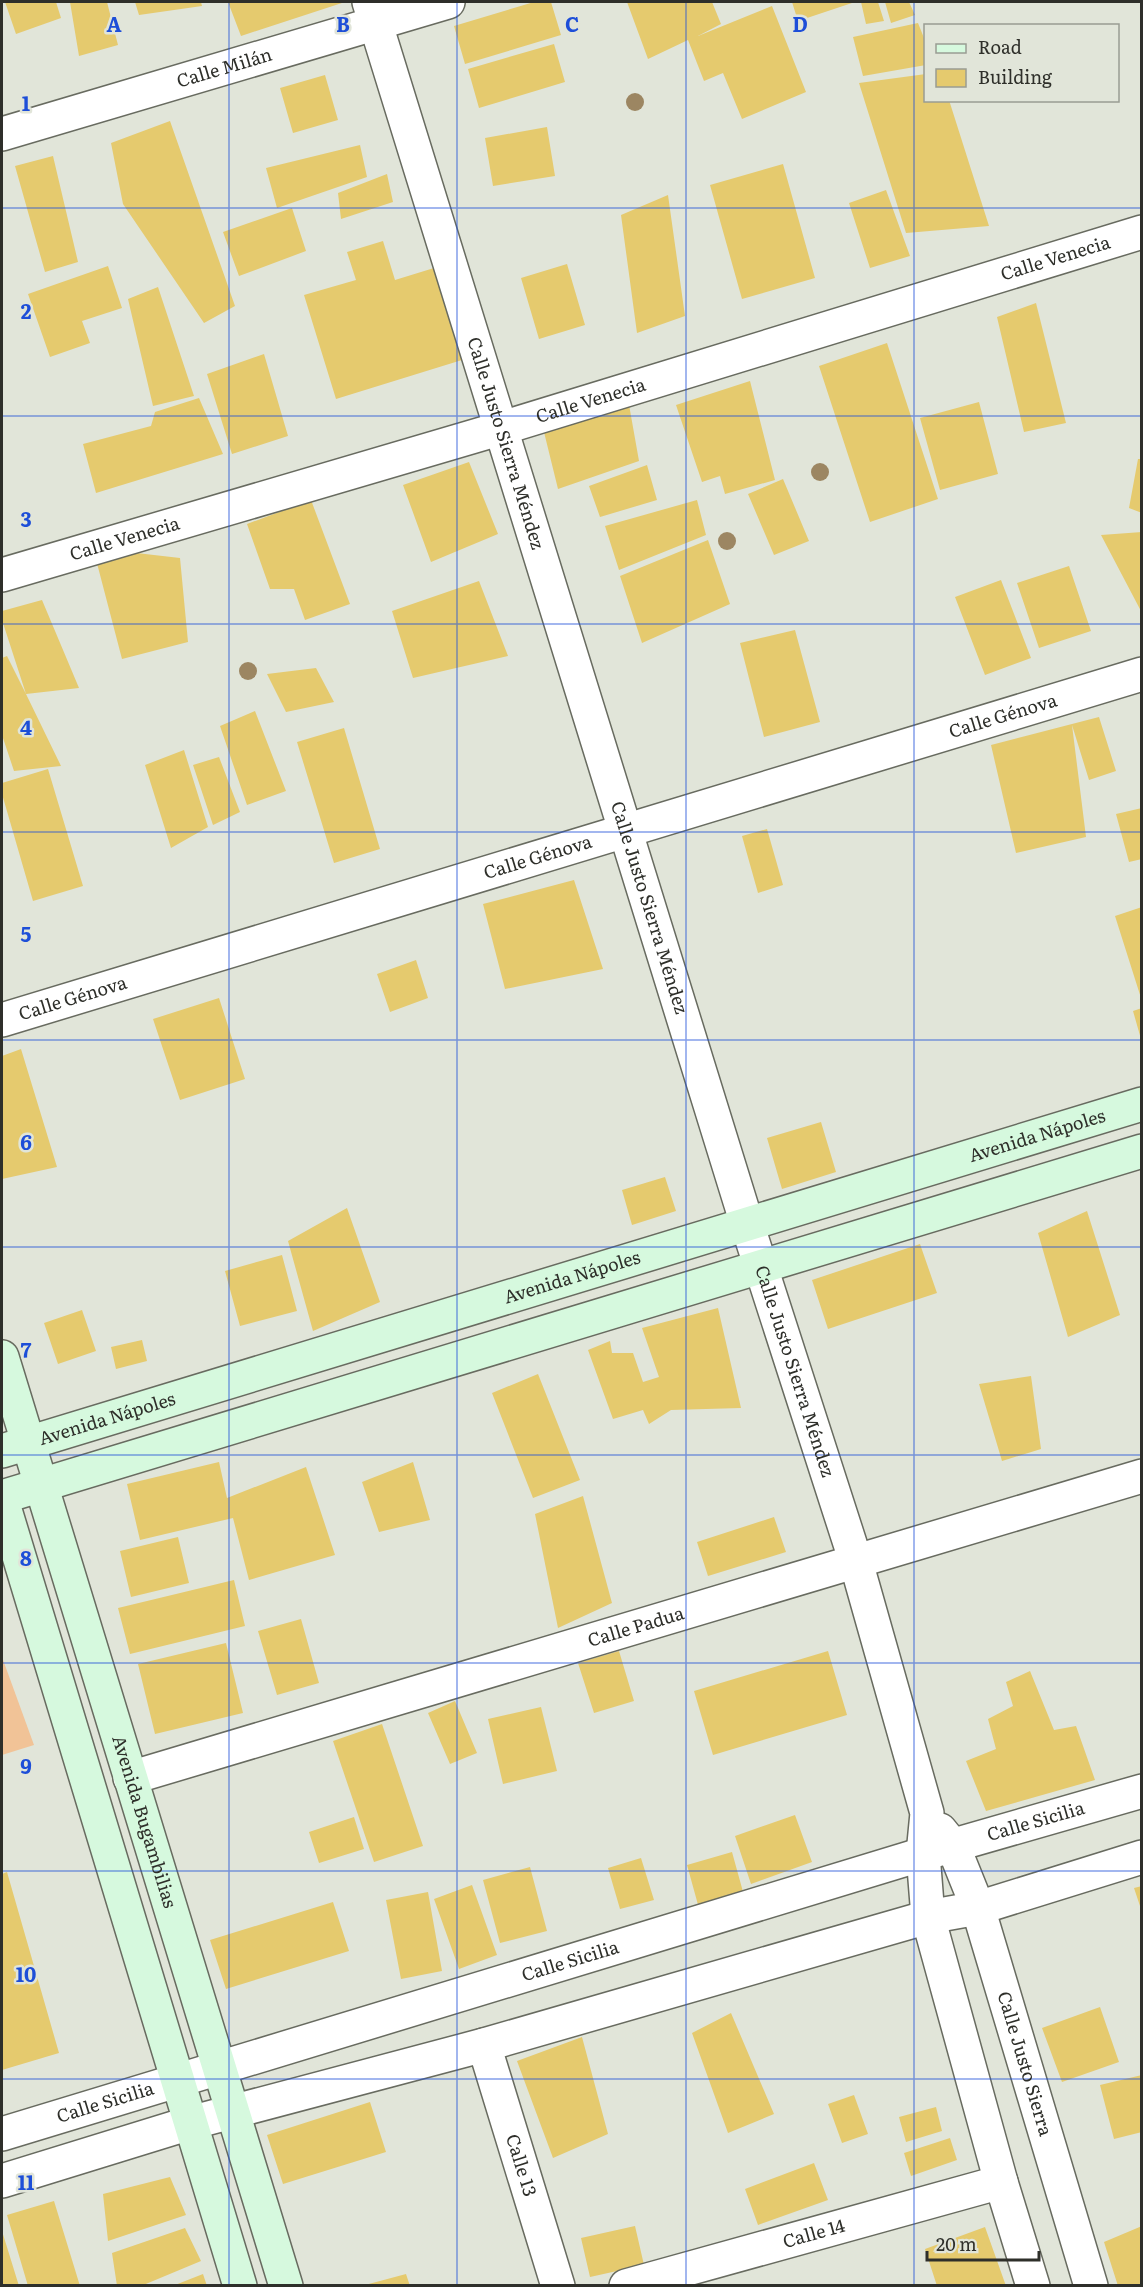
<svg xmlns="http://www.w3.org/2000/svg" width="1143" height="2287" font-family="Literata,serif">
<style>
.green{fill:#f1c397}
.building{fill:#e5ca6e}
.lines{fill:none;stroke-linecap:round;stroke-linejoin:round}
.street-casing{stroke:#686b60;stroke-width:36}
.secondary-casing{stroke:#686b60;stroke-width:36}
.street{stroke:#fff;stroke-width:33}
.secondary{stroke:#d6f9de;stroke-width:33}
.tree{fill:#9c8662}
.grid{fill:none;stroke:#1d4ed8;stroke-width:1.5;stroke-opacity:0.55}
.labels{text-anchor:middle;stroke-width:5;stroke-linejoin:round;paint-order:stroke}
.street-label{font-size:18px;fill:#2e2f2a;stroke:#e1e5d9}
.grid-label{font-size:20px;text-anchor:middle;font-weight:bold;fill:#1d4ed8;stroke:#e1e5d9;stroke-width:5;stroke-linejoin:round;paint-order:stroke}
</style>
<rect width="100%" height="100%" fill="#e1e5d9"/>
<path class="green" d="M2,1657L34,1745L2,1755Z"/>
<path class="building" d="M5,2H56L61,18L16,34Z
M70,2H107L118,45L79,56Z
M135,2H201L202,6L139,15Z
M228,2H345L241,36Z
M534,2H551L561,35L465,64L454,26Z
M627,2H712L721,24L698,36L772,6L806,92L742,119L723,73L704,81L688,40L648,59Z
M792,2H855L798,21Z
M861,2H878L884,21L866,24Z
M885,2H909L915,15L891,23Z
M918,23L926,43V65L863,76L853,37Z
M554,44L565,82L479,108L468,69Z
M926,74V100H949L989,226L906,233L859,83Z
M325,75L338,120L293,133L280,88Z
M170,121L235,306L204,323L123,204L111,143Z
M547,127L555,176L493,186L485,138Z
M360,145L367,177L277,208L266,168Z
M53,156L78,262L45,272L15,166Z
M783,164L815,278L742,299L710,185Z
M387,174L393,202L341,219L338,193Z
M886,190L910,256L870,268L849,203Z
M668,195L685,316L637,333L621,215Z
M292,208L306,251L239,276L223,232Z
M383,241L395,280L434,268L462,360L336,399L304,295L356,280L347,252Z
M567,264L585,325L539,339L521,278Z
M108,266L122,308L82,321L90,343L50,357L28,294Z
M158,287L194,396L153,406L128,299Z
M1036,303L1066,423L1024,432L997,317Z
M887,343L938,499L870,522L819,366Z
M264,354L288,436L232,454L207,374Z
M750,381L775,480L725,494L720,476L702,482L676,405Z
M199,398L223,454L96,493L83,444L151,426L155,412Z
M628,399L639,461L558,489L543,428Z
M979,402L998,474L940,490L920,418Z
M1138,459H1142V513L1129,508Z
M469,462L498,534L431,562L403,485Z
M647,465L657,500L600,517L589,486Z
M783,479L809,541L774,555L748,494Z
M311,500L350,604L305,620L294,589H270L247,524Z
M697,500L706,535L619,570L605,526Z
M1142,532V613L1101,535Z
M708,540L730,604L642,643L620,576Z
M93,548L180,558L188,642L122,659Z
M1069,566L1091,631L1039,648L1017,583Z
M1001,580L1031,658L985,675L955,597Z
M479,581L508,656L413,678L392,611Z
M42,600L79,688L26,694L2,620V611Z
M795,630L820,722L764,737L740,643Z
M7,656L26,694L61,766L14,771L2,735V658Z
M316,668L334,702L286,712L267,674Z
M255,711L286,791L247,805L220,726Z
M1099,717L1116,771L1089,780L1072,725L1086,837L1016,853L991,745Z
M344,728L380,849L334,863L297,742Z
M184,750L208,827L171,848L145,765Z
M219,757L240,812L213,825L193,765Z
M48,769L83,886L33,901L2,794V783Z
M1142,808V859L1129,862L1116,814Z
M767,829L783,885L758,893L742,836Z
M574,880L603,969L505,989L483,904Z
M1142,907V998H1141L1115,916Z
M416,960L428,998L390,1012L377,974Z
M219,998L245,1079L180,1100L153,1019Z
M1142,1008V1039H1141L1133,1011Z
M21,1049L57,1167L2,1179V1056Z
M821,1122L836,1172L782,1189L767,1138Z
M665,1177L676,1211L632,1225L622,1190Z
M347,1208L380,1302L313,1331L288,1241Z
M1087,1211L1120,1315L1068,1337L1038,1233Z
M920,1244L937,1293L828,1329L812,1280Z
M282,1255L297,1311L240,1326L225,1271Z
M718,1308L741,1408L671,1410L649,1424L643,1410L613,1419L588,1350L610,1341L612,1353H633L643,1382L659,1377L642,1328Z
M82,1310L96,1351L58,1364L44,1323Z
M142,1340L147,1361L116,1369L111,1347Z
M538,1374L580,1480L533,1498L492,1393Z
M1031,1376L1041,1449L1002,1461L979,1384Z
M219,1462L227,1498L306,1467L335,1555L249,1580L233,1518L140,1540L127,1484Z
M413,1462L430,1520L379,1532L362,1482Z
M583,1496L612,1603L558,1628L535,1514Z
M774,1517L786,1552L708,1576L697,1542Z
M178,1537L189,1583L131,1597L120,1551Z
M234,1580L245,1626L130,1654L118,1608Z
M301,1619L319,1683L277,1695L258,1631Z
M226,1643L243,1713L155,1734L138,1664Z
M619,1651L634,1701L594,1713L578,1663Z
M828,1651L847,1715L713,1755L694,1691Z
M1030,1671L1054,1730L1076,1726L1095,1780L986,1811L966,1761L996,1749L988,1719L1013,1706L1006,1682Z
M455,1701L477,1753L450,1764L428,1713Z
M541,1707L557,1771L503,1784L488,1719Z
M382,1724L423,1846L374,1862L333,1741Z
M795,1815L812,1862L751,1884L735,1836Z
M354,1817L364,1849L319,1863L309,1832Z
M732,1852L745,1899L700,1912L687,1865Z
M641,1858L654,1900L620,1909L608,1868Z
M530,1867L547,1931L500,1943L483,1880Z
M7,1872L59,2053L2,2070V1874Z
M472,1885L497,1955L459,1969L434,1899Z
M1142,1886V1909H1141L1134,1888Z
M428,1892L442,1971L401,1979L386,1900Z
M333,1902L349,1951L226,1989L210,1940Z
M1100,2007L1119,2062L1062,2082L1042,2028Z
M731,2013L774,2114L728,2133L692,2033Z
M582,2037L608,2134L553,2158L517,2061Z
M1142,2075V2132L1114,2139L1100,2085Z
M854,2095L868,2134L842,2143L828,2104Z
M370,2102L386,2152L283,2184L267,2135Z
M936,2107L942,2131L906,2142L899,2117Z
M950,2138L957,2160L911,2176L904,2153Z
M814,2163L828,2200L758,2225L745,2189Z
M170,2177L186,2215L108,2241L103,2194Z
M54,2201L80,2286H28L7,2215Z
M635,2226L644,2265L590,2277L581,2238Z
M1142,2226V2286H1118L1104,2242Z
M985,2227L1006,2286H937L925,2249Z
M185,2228L201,2261L141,2286H117L112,2253Z
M2,2231L19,2286H2Z
M203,2274L207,2286H175V2285Z
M406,2274L410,2286H366L365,2285Z"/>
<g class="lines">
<defs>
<g id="street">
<path id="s1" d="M369,2L747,1224L856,1562L927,1813L923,1854L928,1917L1001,2182L1033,2286"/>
<path id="s2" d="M2,134L448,2"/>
<path id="s3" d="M2,575L502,428L1142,232"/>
<path id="s4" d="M2,1020L1142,674"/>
<path id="s5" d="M130,1778L1142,1476"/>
<path id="s6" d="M940,1830L953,1846L978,1908L1091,2286"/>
<path id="s7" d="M484,2045L558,2286"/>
<path id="s8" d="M2,2134L923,1854L1142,1791"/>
<path d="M2,2181L190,2123L484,2045L928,1917L978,1908L1142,1857"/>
<path id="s9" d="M626,2286L1001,2182"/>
</g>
<g id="secondary">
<path id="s10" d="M2,1357L286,2286"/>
<path id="s11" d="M2,1451L1142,1104"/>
<path d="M2,1497L1142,1151"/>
<path d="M2,1500L240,2286"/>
</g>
</defs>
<use href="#street" class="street-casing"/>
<use href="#secondary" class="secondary-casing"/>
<use href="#street" class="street"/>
<use href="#secondary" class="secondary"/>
</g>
<g class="tree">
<circle cx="635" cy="102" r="9"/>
<circle cx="820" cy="472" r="9"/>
<circle cx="727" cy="541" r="9"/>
<circle cx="248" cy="671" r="9"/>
</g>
<path class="grid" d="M229,2V2286M457,2V2286M686,2V2286M914,2V2286M2,208H1142M2,416H1142M2,624H1142M2,832H1142M2,1040H1142M2,1247H1142M2,1455H1142M2,1663H1142M2,1871H1142M2,2079H1142"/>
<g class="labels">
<g class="street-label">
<text dy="6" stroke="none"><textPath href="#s2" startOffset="232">Calle Milán</textPath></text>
<text dy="6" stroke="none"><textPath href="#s3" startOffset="1100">Calle Venecia</textPath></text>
<text dy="6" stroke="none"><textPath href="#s3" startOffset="614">Calle Venecia</textPath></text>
<text dy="6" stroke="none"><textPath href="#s1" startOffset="462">Calle Justo Sierra Méndez</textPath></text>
<text dy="6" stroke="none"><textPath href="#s3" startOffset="128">Calle Venecia</textPath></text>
<text dy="6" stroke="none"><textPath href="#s4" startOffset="1046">Calle Génova</textPath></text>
<text dy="6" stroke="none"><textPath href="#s4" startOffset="560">Calle Génova</textPath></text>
<text dy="6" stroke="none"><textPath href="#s1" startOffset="948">Calle Justo Sierra Méndez</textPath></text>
<text dy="6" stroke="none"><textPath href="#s4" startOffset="74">Calle Génova</textPath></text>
<text dy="6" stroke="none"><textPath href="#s11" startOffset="1082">Avenida Nápoles</textPath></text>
<text dy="6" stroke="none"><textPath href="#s11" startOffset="596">Avenida Nápoles</textPath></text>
<text dy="6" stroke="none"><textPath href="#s1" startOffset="1434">Calle Justo Sierra Méndez</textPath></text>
<text dy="6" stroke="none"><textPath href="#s11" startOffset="110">Avenida Nápoles</textPath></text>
<text dy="6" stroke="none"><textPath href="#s5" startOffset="528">Calle Padua</textPath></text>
<text dy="6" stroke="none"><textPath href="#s10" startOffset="486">Avenida Bugambilias</textPath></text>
<text dy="6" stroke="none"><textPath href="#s8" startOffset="1080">Calle Sicilia</textPath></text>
<text dy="6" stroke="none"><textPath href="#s8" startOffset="594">Calle Sicilia</textPath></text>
<text dy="6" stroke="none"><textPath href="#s6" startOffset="250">Calle Justo Sierra</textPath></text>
<text dy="6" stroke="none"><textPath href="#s8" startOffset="108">Calle Sicilia</textPath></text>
<text dy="6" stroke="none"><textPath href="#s7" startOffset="126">Calle 13</textPath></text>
<text dy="6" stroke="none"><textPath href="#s9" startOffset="195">Calle 14</textPath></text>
</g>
</g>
<g class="grid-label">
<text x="114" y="32">A</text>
<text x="343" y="32">B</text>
<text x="572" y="32">C</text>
<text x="800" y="32">D</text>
<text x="26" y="111">1</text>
<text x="26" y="319">2</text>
<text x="26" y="527">3</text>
<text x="26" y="735">4</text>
<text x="26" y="942">5</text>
<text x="26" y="1150">6</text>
<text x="26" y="1358">7</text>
<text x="26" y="1566">8</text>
<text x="26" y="1774">9</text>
<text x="26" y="1982">10</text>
<text x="26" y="2190">11</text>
</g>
<rect width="1143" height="2287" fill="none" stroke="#2e2f2a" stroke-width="6"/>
<rect x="924" y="24" width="195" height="78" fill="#e1e5d9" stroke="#999c93" stroke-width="1.5"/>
<rect x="936" y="44" width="30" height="9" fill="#d6f9de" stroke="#999c93" stroke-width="1.5"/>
<text x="978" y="54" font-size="18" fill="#2e2f2a">Road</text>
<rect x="936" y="69" width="30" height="18" fill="#e5ca6e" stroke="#999c93" stroke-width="1.5"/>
<text x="978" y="84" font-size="18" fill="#2e2f2a">Building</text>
<path d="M927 2251v9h112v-9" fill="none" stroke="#2e2f2a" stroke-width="3"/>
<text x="936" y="2251" font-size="18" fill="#2e2f2a" stroke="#e1e5d9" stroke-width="4.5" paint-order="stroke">20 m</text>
</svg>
